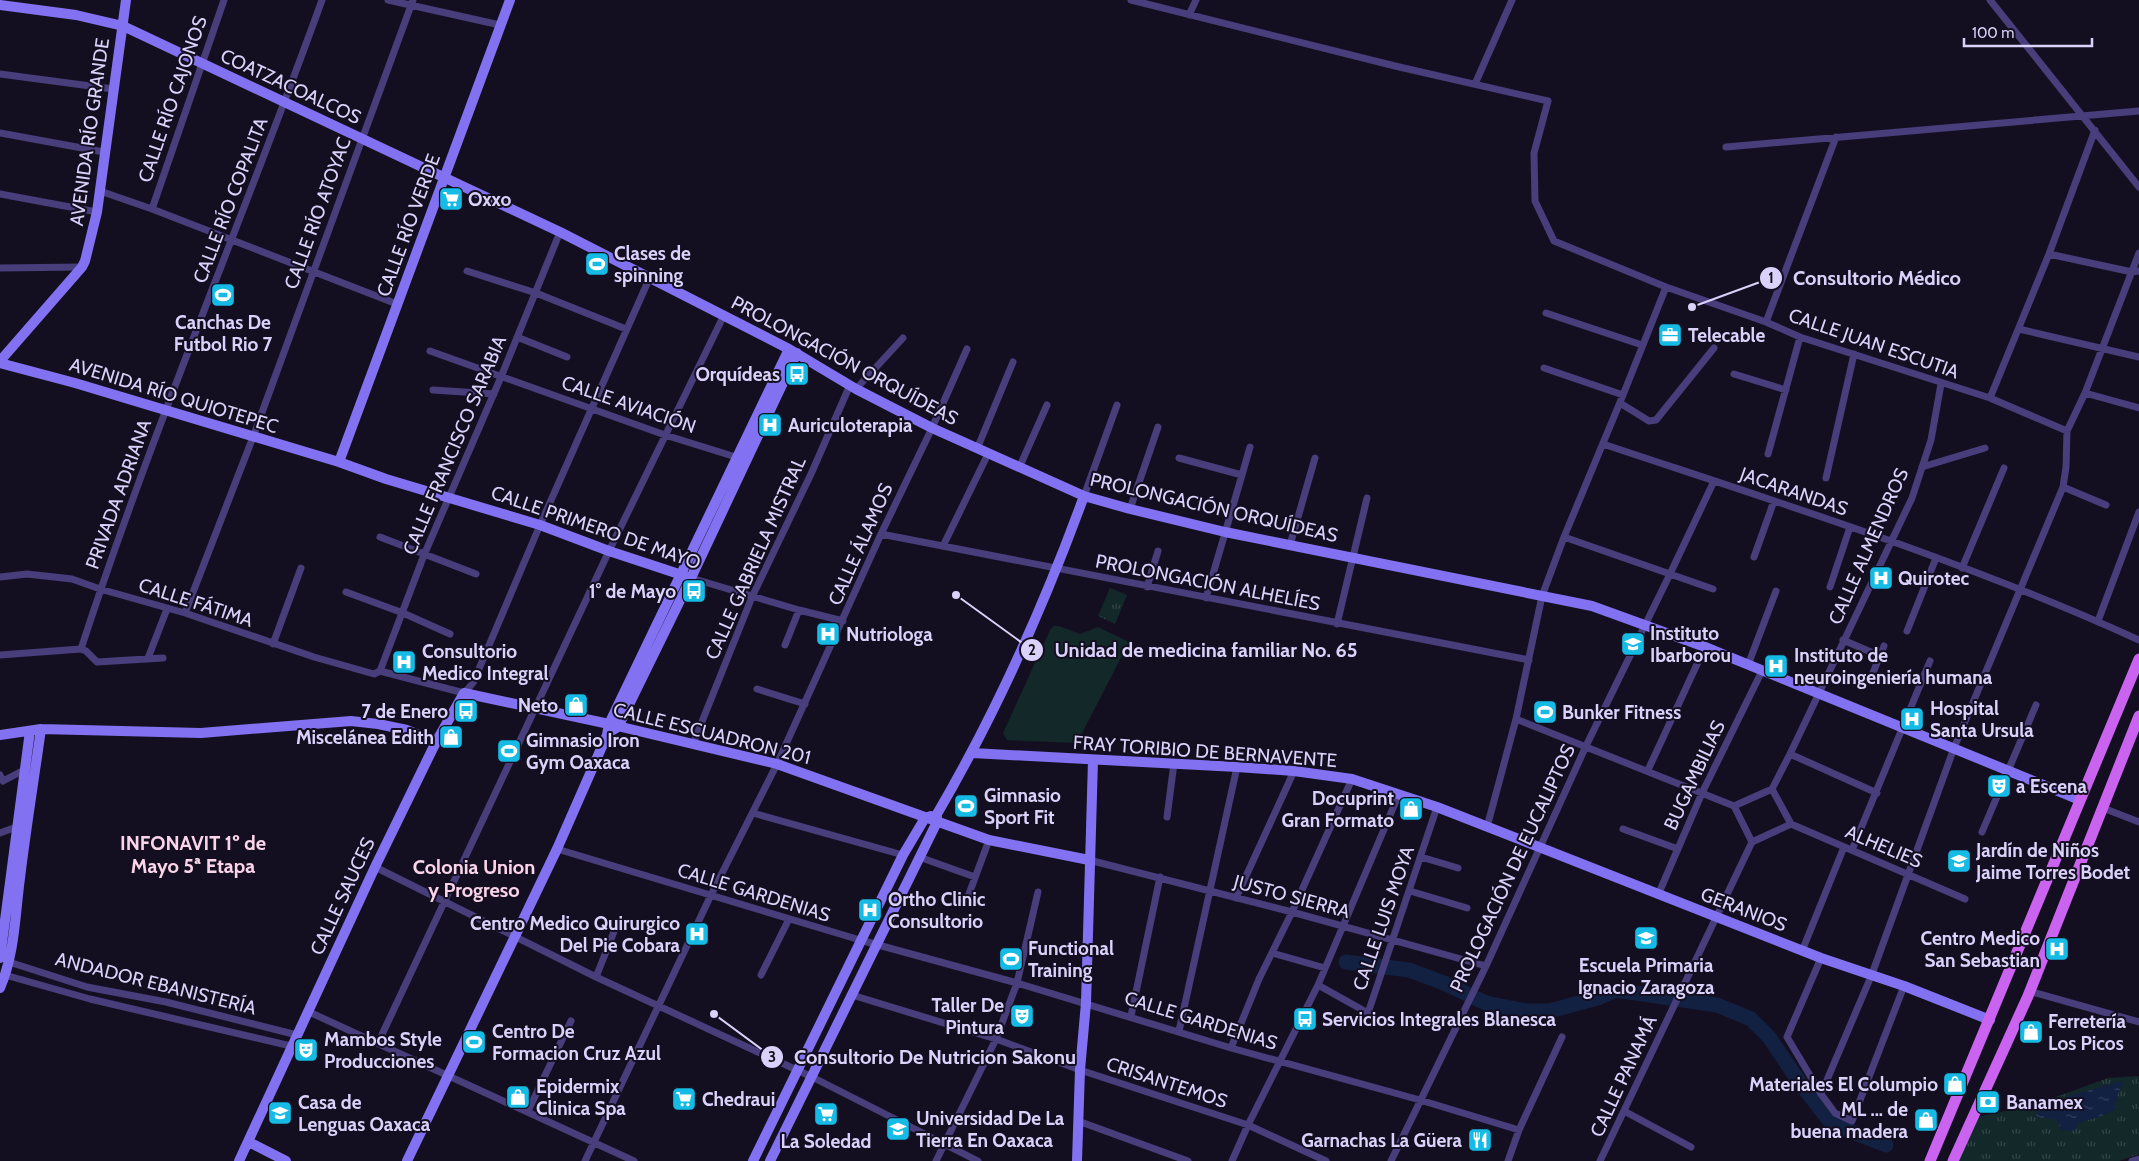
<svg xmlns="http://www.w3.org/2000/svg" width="2139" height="1161" font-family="Cabin,sans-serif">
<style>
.park{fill:url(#park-tufts)}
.pitch{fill:#132829}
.water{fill:url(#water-ripples)}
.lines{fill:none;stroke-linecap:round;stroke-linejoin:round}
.river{stroke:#122041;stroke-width:15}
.street{stroke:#473e7b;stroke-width:7}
.secondary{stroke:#8272f2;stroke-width:10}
.primary{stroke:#ca64f0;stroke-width:11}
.labels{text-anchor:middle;stroke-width:4;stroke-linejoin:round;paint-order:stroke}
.street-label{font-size:19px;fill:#dbd2fb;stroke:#140f20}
.poi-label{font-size:19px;font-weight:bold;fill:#dbd2fb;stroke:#140f20;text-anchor:start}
.neighbourhood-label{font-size:20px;font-weight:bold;fill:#fbd4e9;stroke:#140f20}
.leader{fill:none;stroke:#dbd2fb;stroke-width:2}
.callout-dot{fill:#dbd2fb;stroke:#140f20;stroke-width:2}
.mark-label{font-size:15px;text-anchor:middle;font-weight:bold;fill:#111}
.callout-label{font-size:20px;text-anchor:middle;font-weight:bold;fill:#dbd2fb;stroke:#140f20;stroke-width:4;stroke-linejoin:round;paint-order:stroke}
</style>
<defs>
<pattern id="park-tufts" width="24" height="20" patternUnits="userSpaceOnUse" patternTransform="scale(1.25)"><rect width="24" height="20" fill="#132829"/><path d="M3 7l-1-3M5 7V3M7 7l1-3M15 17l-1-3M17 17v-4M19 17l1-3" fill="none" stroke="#354649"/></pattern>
<pattern id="water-ripples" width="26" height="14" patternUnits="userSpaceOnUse" patternTransform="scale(1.25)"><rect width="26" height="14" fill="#122041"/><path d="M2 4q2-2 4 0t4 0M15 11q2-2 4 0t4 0" fill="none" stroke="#34405d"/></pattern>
</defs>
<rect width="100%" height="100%" fill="#140f20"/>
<path class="park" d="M1110,588L1127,595L1115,624L1098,616Z
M2139,1076V1154L2119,1161H1956L1976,1117L2031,1106L2108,1078Z"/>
<path class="pitch" d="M1054,626H1059L1080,634L1098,627L1129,642L1077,743L1007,740L1003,733L1050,630Z"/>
<path class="water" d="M2122,1081L2123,1083L2118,1093L2115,1109C2103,1117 2091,1119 2078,1123L2075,1130L2071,1131L2061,1130L2056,1119C2049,1117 2043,1121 2036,1115L2041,1103L2046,1104L2054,1111L2068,1096Z"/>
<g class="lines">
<path class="river" d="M1346,962L1409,970L1444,983L1486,1003L1526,1011H1549L1598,998L1616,990L1717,1005L1751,1019L1769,1037L1800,1083L1832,1124L1886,1145"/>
<path class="street" d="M388,0L500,25
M1131,0L1395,66L1548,101L1534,153L1535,201L1554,241L1666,287L1766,322L1800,337L1990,398L2067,431
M1990,0L2139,187
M1189,15L1196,0
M0,74L113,89
M1475,84L1512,0
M0,133L104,152
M1726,147L2139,111
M100,191L152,209L397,304
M0,194L97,212
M152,209L224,0
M2049,254L2132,272L2139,271
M0,268L82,267
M467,271L536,293L626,329
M1546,313L1642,345
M1766,322L1836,137
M2019,329L2139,357
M517,337L567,357
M430,351L665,435L739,458
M1544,368L1623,395
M1734,374L1786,390
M856,389L903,338
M433,390L494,394
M2085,393L2139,408
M1990,398L2049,254L2095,130
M1620,403L1649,421L1656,420L1714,348
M1603,444C1783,504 1966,561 2139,640
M977,449L1013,362
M1768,454L1800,337
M1179,458L1242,475L1206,598
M1922,467L1985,448
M1019,468L1047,405
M1242,475L1250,447
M1826,478L1854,354
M2063,487L2106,505
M1084,496L1117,405
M1130,509L1158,427
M881,534L1529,660
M380,537L476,574
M1564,537L1713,589
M1290,545L1315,458
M943,546L988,454
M1754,557L1774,501
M1962,568L2004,468
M0,577L27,574L72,579L100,589L185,613L314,657L374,674L380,671
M691,578L799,610L843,621
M1147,587L1158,551
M1830,587L1850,527
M346,592L403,613L450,634
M185,613L253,437L413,0
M2098,621L2139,512
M1337,624L1367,498
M1907,631L1936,558
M1843,640L1880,656
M273,644L301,568
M785,645L799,610
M81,649C152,430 244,217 322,0
M0,655L81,649L86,651L97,662L163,658
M148,658L167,609
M1748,665L1776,591
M380,671L464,693L473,683L540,525L650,277
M380,671L424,555L501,377L560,232
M1870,680L1884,646
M757,689L805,704
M1516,719L1734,806
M693,744L752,597L811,474L850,385
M1790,754L1877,793
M1648,770L1705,647
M0,775L3,781L24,770
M2103,808L2139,822
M753,813L903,855
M1167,817L1174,763
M1791,824L1965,899
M1487,827L1516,719L1542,596L1564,537L1623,395L1666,287
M1623,829L1678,849
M1982,832L2036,705
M0,833L19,826
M1752,842L1734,806L1772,789L1790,754L1912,498L1931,440L1941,384
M1752,842L1791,824L1772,789
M557,849L860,940L1017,983L1231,1048L1420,1100L1519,1130
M1852,850L1930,661
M919,857L975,877
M1421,857L1458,868
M1089,860L1292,912L1486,966
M375,867L596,977L812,1077L978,1161
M1410,891L1467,908
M1658,895L1702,793L1762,671
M1236,898L1294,771
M966,902L989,840
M1802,951L1844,847
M1272,953L1325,968
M1821,958L1787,1037L1821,1094L1835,1113L1852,1121L1904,986
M9,962L87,987L166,1002L297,1035
M5,975L90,999L291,1046
M761,975L789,919
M596,977L617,924
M1318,985L1368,1013L1437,807
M2029,991L2139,1022
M852,995L996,1039L1080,1070L1248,1125L1326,1161
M307,1011L634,1161
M1131,1016L1160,877
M1179,1031L1237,767
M378,1043L609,551L724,315
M1231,1048L1259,979L1292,912L1352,779
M1821,1094L1872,974L1954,748L2063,487L2066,467L2067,431L2085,393L2139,253
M528,1111L571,1021
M1624,1111L1691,1147
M1078,1121L1188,1161
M585,1161L711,895L777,764L881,534L932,428L967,349
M936,1161L996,1039L1017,983L1038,892
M1232,1161L1248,1125L1318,985L1399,794
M1391,1161L1486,966L1586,746L1670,574L1714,481
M1508,1161L1519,1130L1562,1037
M1600,1161L1752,842
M2132,1161L2139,1159"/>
<path class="secondary" d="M0,5L76,15L123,26L560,232L789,349L856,389L932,428L1084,496L1130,509L1225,532L1592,606L1705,647L2080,800
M0,361L82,267L85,261L97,212L126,0
M0,363L75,383L339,462L386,479L540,525L609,551L691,578
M339,462L510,0
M613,730L618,727L691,578L797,353
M0,735L41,729L201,733L351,721L378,724L407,730L436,742
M972,753L1237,767L1294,771L1352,779L1437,807L1821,958L1904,986L1990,1020
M0,958L30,731
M0,988C15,953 15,915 20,878C26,828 34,779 41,729
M249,1142L286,1161
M239,1161L375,867L436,742L464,693L609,724L777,764L989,840L1089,860
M407,1161L557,849L607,735L609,724L789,349
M753,1161L903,855L925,818L931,816
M770,1161L937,822V814C996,713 1044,606 1084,496
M1077,1161L1080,1070L1086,1003L1093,760"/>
<path class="primary" d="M1930,1161L2139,659
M1953,1161L2028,996L2139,716"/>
</g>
<defs>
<symbol id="supermarket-square" viewBox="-11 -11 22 22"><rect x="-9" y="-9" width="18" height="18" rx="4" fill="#15bbe4" stroke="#140f20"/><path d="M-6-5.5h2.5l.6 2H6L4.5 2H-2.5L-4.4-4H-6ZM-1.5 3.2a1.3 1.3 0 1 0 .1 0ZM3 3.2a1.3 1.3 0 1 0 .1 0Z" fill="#fff"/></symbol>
<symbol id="stadium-square" viewBox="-11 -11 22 22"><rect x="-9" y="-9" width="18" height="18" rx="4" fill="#15bbe4" stroke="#140f20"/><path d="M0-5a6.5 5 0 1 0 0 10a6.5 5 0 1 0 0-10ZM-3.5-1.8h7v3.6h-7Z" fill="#fff"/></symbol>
<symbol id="office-square" viewBox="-11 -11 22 22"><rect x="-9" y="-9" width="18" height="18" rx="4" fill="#15bbe4" stroke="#140f20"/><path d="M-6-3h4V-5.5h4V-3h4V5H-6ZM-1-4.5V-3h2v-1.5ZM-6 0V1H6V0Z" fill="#fff"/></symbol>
<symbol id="bus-square" viewBox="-11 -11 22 22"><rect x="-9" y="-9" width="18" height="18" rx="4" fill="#15bbe4" stroke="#140f20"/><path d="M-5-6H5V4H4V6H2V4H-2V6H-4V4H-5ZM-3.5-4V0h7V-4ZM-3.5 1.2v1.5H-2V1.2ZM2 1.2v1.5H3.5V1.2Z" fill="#fff"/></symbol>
<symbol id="hospital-square" viewBox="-11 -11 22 22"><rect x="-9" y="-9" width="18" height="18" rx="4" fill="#15bbe4" stroke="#140f20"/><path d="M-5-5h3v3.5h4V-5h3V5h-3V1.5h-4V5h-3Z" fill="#fff"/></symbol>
<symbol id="university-square" viewBox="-11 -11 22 22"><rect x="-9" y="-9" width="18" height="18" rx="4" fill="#15bbe4" stroke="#140f20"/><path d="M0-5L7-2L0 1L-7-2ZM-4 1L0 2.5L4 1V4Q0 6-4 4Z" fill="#fff"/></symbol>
<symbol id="shop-square" viewBox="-11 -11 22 22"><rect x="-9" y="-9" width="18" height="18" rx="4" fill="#15bbe4" stroke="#140f20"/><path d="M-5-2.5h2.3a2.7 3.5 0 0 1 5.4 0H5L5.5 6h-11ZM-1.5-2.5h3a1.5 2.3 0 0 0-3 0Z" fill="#fff"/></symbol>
<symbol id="theatre-square" viewBox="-11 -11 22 22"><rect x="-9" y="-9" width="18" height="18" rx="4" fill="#15bbe4" stroke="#140f20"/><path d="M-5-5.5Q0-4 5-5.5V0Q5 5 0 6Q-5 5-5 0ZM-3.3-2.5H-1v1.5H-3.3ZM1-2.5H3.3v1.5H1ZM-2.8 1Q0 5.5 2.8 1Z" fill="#fff"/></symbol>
<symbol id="school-square" viewBox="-11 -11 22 22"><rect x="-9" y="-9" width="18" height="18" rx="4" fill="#15bbe4" stroke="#140f20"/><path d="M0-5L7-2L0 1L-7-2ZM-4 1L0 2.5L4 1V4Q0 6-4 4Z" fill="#fff"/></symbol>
<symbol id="bank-square" viewBox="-11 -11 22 22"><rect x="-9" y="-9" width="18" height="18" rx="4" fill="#15bbe4" stroke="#140f20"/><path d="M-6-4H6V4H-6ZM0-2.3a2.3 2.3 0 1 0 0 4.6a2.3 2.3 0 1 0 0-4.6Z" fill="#fff"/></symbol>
<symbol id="restaurant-square" viewBox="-11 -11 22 22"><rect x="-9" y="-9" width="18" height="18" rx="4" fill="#15bbe4" stroke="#140f20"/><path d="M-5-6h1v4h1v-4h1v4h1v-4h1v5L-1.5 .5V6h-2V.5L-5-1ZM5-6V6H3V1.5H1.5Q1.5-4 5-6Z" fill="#fff"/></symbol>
</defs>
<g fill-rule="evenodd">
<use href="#supermarket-square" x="437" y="185" width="28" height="28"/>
<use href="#stadium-square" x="583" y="250" width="28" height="28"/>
<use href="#stadium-square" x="209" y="281" width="28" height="28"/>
<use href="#office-square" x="1656" y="321" width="28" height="28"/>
<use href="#bus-square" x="783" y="360" width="28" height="28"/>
<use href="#hospital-square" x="756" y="411" width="28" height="28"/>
<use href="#hospital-square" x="1867" y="564" width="28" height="28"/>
<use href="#bus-square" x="680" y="577" width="28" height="28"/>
<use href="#hospital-square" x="814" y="620" width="28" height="28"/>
<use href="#university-square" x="1619" y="630" width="28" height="28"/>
<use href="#hospital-square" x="390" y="648" width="28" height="28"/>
<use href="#hospital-square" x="1762" y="652" width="28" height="28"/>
<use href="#shop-square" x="562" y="691" width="28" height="28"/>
<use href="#bus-square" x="452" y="697" width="28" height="28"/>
<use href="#stadium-square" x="1531" y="698" width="28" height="28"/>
<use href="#hospital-square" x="1898" y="705" width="28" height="28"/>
<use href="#shop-square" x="437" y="723" width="28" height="28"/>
<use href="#stadium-square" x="495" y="737" width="28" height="28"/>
<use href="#theatre-square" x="1985" y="772" width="28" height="28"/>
<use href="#stadium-square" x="952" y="792" width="28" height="28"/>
<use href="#shop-square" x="1397" y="795" width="28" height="28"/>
<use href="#school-square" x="1945" y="847" width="28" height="28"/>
<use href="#hospital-square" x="856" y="896" width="28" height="28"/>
<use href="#hospital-square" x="683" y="920" width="28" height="28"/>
<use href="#school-square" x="1632" y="924" width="28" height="28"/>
<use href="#hospital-square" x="2043" y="935" width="28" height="28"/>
<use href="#stadium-square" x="997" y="945" width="28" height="28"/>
<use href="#theatre-square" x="1008" y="1002" width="28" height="28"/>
<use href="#bus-square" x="1291" y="1005" width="28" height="28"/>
<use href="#shop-square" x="2017" y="1018" width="28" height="28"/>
<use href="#stadium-square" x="460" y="1028" width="28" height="28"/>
<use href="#theatre-square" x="292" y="1036" width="28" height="28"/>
<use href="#shop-square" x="1941" y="1070" width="28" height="28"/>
<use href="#shop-square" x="504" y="1083" width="28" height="28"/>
<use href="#supermarket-square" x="670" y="1085" width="28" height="28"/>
<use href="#bank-square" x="1974" y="1088" width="28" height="28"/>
<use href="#school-square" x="266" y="1099" width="28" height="28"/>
<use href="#supermarket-square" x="812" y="1100" width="28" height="28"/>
<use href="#shop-square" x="1912" y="1106" width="28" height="28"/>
<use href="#university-square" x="884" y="1115" width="28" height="28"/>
<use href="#restaurant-square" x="1466" y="1126" width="28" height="28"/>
</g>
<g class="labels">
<g class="street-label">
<text transform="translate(291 86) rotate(25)" y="7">COATZACOALCOS</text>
<text transform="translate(172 99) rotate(-71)" y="7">CALLE RÍO CAJONOS</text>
<text transform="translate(89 132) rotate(-82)" y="7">AVENIDA RÍO GRANDE</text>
<text transform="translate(230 200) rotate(-69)" y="7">CALLE RÍO COPALITA</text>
<text transform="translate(317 213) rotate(-70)" y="7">CALLE RÍO ATOYAC</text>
<text transform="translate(408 225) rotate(-70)" y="7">CALLE RÍO VERDE</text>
<text transform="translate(1874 343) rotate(19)" y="7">CALLE JUAN ESCUTIA</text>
<text transform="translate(845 360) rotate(28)" y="7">PROLONGACIÓN ORQUÍDEAS</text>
<text transform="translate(174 395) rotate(17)" y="7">AVENIDA RÍO QUIOTEPEC</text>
<text transform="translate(629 404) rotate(19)" y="7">CALLE AVIACIÓN</text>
<text transform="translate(454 445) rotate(-67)" y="7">CALLE FRANCISCO SARABIA</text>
<text transform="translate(1794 491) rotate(19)" y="7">JACARANDAS</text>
<text transform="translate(118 494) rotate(-70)" y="7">PRIVADA ADRIANA</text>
<text transform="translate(1214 507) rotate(13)" y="7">PROLONGACIÓN ORQUÍDEAS</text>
<text transform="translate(596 527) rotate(19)" y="7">CALLE PRIMERO DE MAYO</text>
<text transform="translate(860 544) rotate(-66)" y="7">CALLE ÁLAMOS</text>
<text transform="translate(1868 546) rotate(-66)" y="7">CALLE ALMENDROS</text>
<text transform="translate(755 558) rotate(-66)" y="7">CALLE GABRIELA MISTRAL</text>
<text transform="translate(1208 582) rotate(11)" y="7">PROLONGACIÓN ALHELÍES</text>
<text transform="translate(196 602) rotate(18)" y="7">CALLE FÁTIMA</text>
<text transform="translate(712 733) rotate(14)" y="7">CALLE ESCUADRON 201</text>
<text transform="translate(1205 751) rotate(4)" y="7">FRAY TORIBIO DE BERNAVENTE</text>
<text transform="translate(1694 775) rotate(-65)" y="7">BUGAMBILIAS</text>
<text transform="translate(1884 846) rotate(23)" y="7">ALHELIES</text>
<text transform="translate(1512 868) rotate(-65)" y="7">PROLOGACIÓN DE EUCALIPTOS</text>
<text transform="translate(754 892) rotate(17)" y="7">CALLE GARDENIAS</text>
<text transform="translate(342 896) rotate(-65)" y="7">CALLE SAUCES</text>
<text transform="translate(1292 896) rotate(15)" y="7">JUSTO SIERRA</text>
<text transform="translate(1744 909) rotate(21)" y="7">GERANIOS</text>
<text transform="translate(1383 918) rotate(-71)" y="7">CALLE LUIS MOYA</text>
<text transform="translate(156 983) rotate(14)" y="7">ANDADOR EBANISTERÍA</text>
<text transform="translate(1201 1020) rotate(17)" y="7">CALLE GARDENIAS</text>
<text transform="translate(1623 1076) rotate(-65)" y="7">CALLE PANAMÁ</text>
<text transform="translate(1167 1082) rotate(18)" y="7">CRISANTEMOS</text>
</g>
<g class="poi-label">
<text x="468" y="206">Oxxo</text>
<text x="614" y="260">Clases de<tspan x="614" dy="22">spinning</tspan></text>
<text x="223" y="329" text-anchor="middle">Canchas De<tspan x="223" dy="22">Futbol Rio 7</tspan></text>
<text x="1688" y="342">Telecable</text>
<text x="780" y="381" text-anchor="end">Orquídeas</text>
<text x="788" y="432">Auriculoterapia</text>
<text x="1898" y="585">Quirotec</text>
<text x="676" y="598" text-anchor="end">1° de Mayo</text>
<text x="1650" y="640">Instituto<tspan x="1650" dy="22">Ibarborou</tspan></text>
<text x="846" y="641">Nutriologa</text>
<text x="422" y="658">Consultorio<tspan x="422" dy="22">Medico Integral</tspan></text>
<text x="1794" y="662">Instituto de<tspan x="1794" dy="22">neuroingeniería humana</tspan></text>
<text x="558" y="712" text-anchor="end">Neto</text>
<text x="1930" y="715">Hospital<tspan x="1930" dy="22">Santa Ursula</tspan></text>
<text x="448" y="718" text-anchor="end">7 de Enero</text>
<text x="1562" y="719">Bunker Fitness</text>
<text x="434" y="744" text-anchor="end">Miscelánea Edith</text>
<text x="526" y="747">Gimnasio Iron<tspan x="526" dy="22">Gym Oaxaca</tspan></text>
<text x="2016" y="793">a Escena</text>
<text x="984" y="802">Gimnasio<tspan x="984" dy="22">Sport Fit</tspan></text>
<text x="1394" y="805" text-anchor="end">Docuprint<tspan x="1394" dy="22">Gran Formato</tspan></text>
<text x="1976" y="857">Jardín de Niños<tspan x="1976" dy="22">Jaime Torres Bodet</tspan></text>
<text x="888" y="906">Ortho Clinic<tspan x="888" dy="22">Consultorio</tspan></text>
<text x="680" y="930" text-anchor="end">Centro Medico Quirurgico<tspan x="680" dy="22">Del Pie Cobara</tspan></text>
<text x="2040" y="945" text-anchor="end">Centro Medico<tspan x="2040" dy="22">San Sebastian</tspan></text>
<text x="1028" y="955">Functional<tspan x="1028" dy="22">Training</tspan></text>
<text x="1646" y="972" text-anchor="middle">Escuela Primaria<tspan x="1646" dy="22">Ignacio Zaragoza</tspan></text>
<text x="1004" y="1012" text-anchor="end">Taller De<tspan x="1004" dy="22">Pintura</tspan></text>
<text x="1322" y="1026">Servicios Integrales Blanesca</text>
<text x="2048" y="1028">Ferretería<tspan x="2048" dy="22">Los Picos</tspan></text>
<text x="492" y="1038">Centro De<tspan x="492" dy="22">Formacion Cruz Azul</tspan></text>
<text x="324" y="1046">Mambos Style<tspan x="324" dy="22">Producciones</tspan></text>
<text x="1938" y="1091" text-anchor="end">Materiales El Columpio</text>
<text x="536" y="1093">Epidermix<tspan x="536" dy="22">Clinica Spa</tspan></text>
<text x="702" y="1106">Chedraui</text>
<text x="298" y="1109">Casa de<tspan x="298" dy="22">Lenguas Oaxaca</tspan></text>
<text x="2006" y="1109">Banamex</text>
<text x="1908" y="1116" text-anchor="end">ML ... de<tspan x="1908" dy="22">buena madera</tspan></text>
<text x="916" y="1125">Universidad De La<tspan x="916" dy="22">Tierra En Oaxaca</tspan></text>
<text x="1462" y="1147" text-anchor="end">Garnachas La Güera</text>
<text x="826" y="1148" text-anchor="middle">La Soledad</text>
</g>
<g class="neighbourhood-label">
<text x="193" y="850">INFONAVIT 1º de<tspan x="193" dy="23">Mayo 5ª Etapa</tspan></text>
<text x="474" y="874">Colonia Union<tspan x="474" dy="23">y Progreso</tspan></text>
</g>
</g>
<path class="leader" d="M1692 307L1771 278M956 595L1032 650M714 1014L772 1057"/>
<g class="callout-dot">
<circle cx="1692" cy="307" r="5"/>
<circle cx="956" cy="595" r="5"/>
<circle cx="714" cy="1014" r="5"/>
<circle cx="1771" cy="278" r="12"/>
<circle cx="1032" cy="650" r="12"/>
<circle cx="772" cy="1057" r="12"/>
</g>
<g class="mark-label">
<text x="1771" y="283">1</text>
<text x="1032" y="655">2</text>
<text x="772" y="1062">3</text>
</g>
<g class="callout-label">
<text x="1877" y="285">Consultorio Médico</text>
<text x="1206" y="657">Unidad de medicina familiar No. 65</text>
<text x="935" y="1064">Consultorio De Nutricion Sakonu</text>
</g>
<path d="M1964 38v8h128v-8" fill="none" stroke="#dbd2fb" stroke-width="2.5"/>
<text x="1972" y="38" font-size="15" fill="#dbd2fb" stroke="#140f20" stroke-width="4" paint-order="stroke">100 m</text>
</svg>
